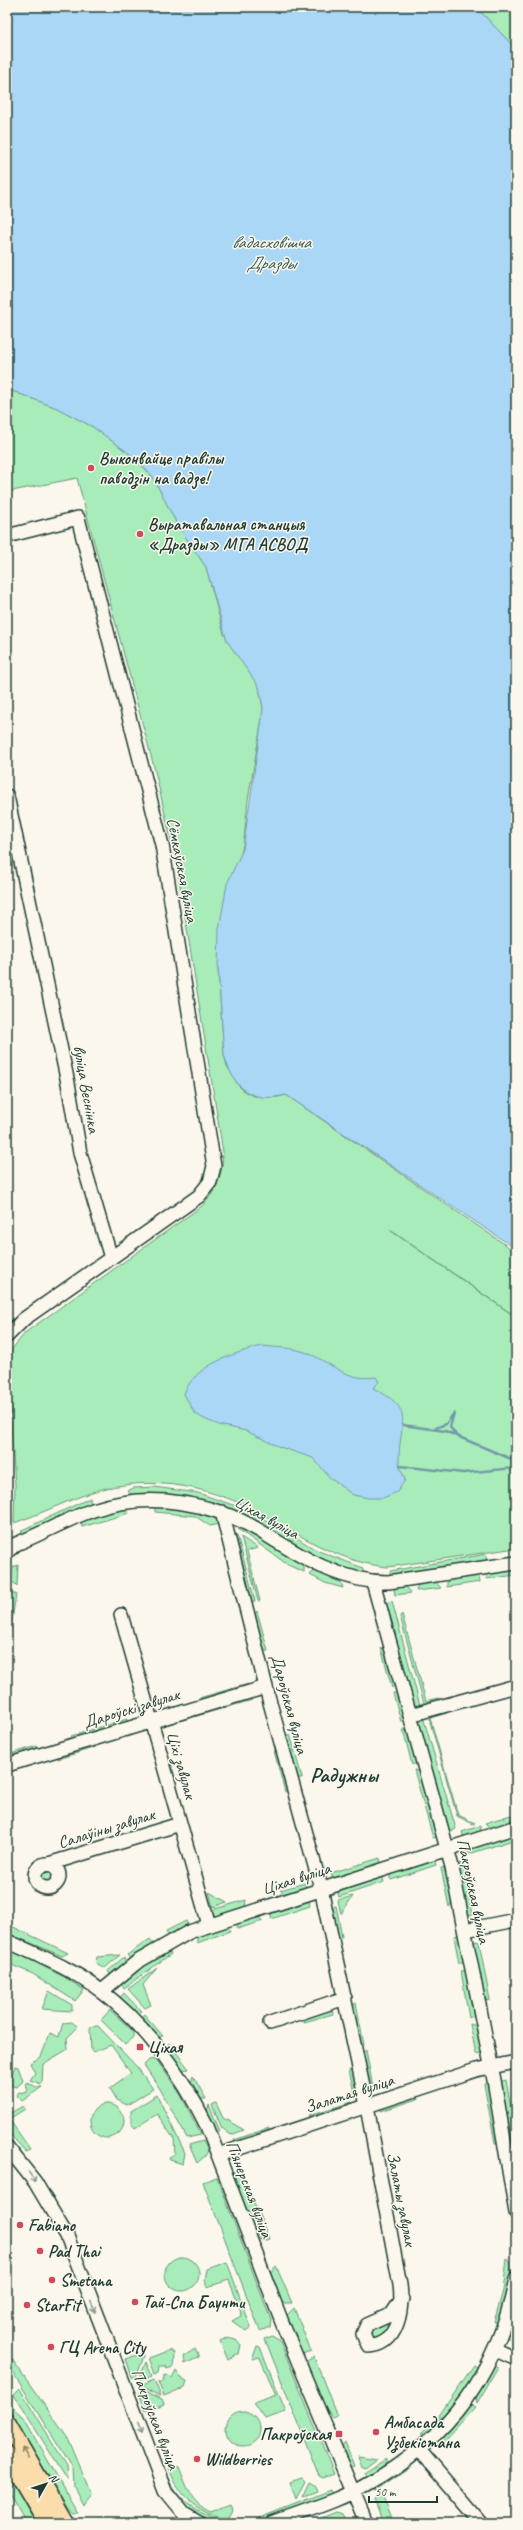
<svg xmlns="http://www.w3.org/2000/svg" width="523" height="2530" font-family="Caveat,sans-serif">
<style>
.green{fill:#a8edb9;stroke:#649576}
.water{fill:#abd7f7;stroke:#7399a9}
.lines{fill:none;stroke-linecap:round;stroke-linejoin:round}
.stream{stroke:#7399a9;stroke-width:2.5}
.minor-casing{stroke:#1f3d34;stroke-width:16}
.major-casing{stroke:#1f3d34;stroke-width:19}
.minor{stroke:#fbf7ec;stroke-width:13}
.major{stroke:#faddab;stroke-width:16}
.oneway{stroke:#8d9a90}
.oneway2{stroke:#82856a}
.poi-dot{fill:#d1495b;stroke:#fbf7ec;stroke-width:1.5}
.labels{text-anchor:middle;stroke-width:3;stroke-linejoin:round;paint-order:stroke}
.poi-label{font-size:17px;font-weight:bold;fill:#1f3d34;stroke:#fbf7ec;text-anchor:start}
.street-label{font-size:17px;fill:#1f3d34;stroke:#fbf7ec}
.water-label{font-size:18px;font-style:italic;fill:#3b5c5b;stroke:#fbf7ec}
.district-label{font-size:21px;font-weight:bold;fill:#1f3d34;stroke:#fbf7ec}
</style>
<rect width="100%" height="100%" fill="#fbf7ec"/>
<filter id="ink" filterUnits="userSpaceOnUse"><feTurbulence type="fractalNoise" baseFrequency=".025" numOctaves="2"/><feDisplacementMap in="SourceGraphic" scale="8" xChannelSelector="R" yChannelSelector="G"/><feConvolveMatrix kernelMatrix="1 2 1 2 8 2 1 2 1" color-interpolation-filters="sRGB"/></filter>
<g filter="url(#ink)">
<path class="green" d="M476,7H516V49Z
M7,389L57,408L93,427L134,457L153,477L178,526L206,567L224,634L259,687L263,708L261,725L248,800L244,840L218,968L224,1055L227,1066L238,1085L245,1092L254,1096L278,1097L286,1095L516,1252V1317L390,1230L516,1317V1548L388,1567C344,1563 307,1540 269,1518C216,1487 152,1473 92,1492C66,1501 41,1514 14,1523L15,1485L7,1363L11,1350L26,1332L202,1206C218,1190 222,1174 223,1152L176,861L155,771L77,478L7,492Z
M154,1487L198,1493L236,1506L278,1526L316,1550L363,1568L362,1575L326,1564L260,1525L132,1496L128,1491L133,1488Z
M90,1498L91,1505L25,1537L21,1534L22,1530Z
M155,1507L191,1509L215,1517L219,1524L210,1526L195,1516L155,1512Z
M125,1508L129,1513L82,1527L81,1522Z
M240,1527L251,1531L304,1565V1572L288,1565L238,1529Z
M232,1531L237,1535L255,1601L250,1602Z
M241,1537L258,1548L247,1551L260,1601H258Z
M486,1554L487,1563L391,1578L390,1571Z
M18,1565L17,1586L11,1580L13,1567Z
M516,1569V1575L486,1579L487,1573Z
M315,1570L340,1580L343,1588L325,1583L310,1575Z
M478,1574L480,1582L447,1587V1582L451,1578Z
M435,1581L441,1588L416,1591L418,1583Z
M405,1585L411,1593L395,1595L394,1588Z
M10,1594H16L9,1641H7V1614Z
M392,1601L421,1709L414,1705L386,1603Z
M257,1611L268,1651H264L261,1648L253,1616Z
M402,1614L426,1701L439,1698L437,1704L425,1707L400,1616Z
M381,1648L386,1649L396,1684L392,1688Z
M248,1684L250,1688L201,1702L199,1698Z
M393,1693H397L406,1717L401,1722Z
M251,1695L252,1700L166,1725L165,1721Z
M444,1711L447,1713L430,1718L458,1815L475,1823L473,1824L457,1816L428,1715Z
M423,1717L456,1829L449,1832L418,1725Z
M127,1719V1722L75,1740L71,1736Z
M403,1729L410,1733L417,1762L412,1765Z
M290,1734L302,1778H296L285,1736Z
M94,1745L96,1747L58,1759L60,1753Z
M37,1746L38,1750L7,1760V1755Z
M274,1751L280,1752L289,1789L285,1792Z
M414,1770L422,1772L440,1836L433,1838Z
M511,1815L512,1823L493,1831L485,1823Z
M480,1826L481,1833L464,1838L462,1832Z
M516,1833V1839L469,1854L467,1847Z
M380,1858L381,1865L333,1880L331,1873Z
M434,1858L436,1865L391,1880V1872Z
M463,1863L473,1914L467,1915L457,1864Z
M447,1867L453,1900L449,1907L441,1868Z
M40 1877a7 7 0 1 1 14 0a7 7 0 1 1-14 0Z
M382,1875L384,1882L339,1897L337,1889Z
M305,1883L307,1890L286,1895L280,1890Z
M209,1892L227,1902L213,1907Z
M353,1896L341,1914L338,1900Z
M308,1898L310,1906L271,1919L272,1911Z
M246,1900L245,1907L216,1917L208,1911Z
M336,1906L342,1937H338L330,1907Z
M257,1915L263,1921L237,1929L238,1920Z
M186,1921L189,1926L169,1936L166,1931Z
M7,1924L68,1953L62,1956L7,1933Z
M227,1926L230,1931L197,1943V1934Z
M458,1935L461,1937L464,1960L459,1964L454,1936Z
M150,1939L154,1944L132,1961L127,1955Z
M476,1941L479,1942L490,2000L484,2001L473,1943Z
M7,1948L66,1978L84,1990L75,2001L33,1974L7,1963Z
M169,1950L171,1954L124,1988L118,1980Z
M120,1955L105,1968L96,1963L97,1957Z
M124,1957L126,1965L111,1976L108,1971Z
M157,1968L143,1985L151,2005L145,2008L128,1989Z
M467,1970L476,2014L469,2018L461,1971Z
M49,1991L72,2005V2011L42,2009Z
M124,1993L141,2011L135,2014L118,2000Z
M356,2003L364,2045L360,2043L352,2006Z
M332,2009L333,2014L304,2022L306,2017Z
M110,2010L133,2031V2037L125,2044L101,2020Z
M144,2014L163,2036L156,2038L140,2019Z
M72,2022L78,2027L67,2038L68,2049L43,2064L42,2084L30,2080L35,2073L30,2063L41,2057L50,2033L59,2037L63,2023Z
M470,2024L477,2026L483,2053L476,2054Z
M98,2026L137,2067L153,2089L127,2105L117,2100L110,2088L131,2073L111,2045L93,2052L91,2051L90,2027Z
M169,2043L189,2069L182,2070L166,2048Z
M366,2050L373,2088L368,2089L361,2054Z
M156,2059L181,2095L201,2135L187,2138L160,2089L144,2065L149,2060Z
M15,2066L18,2067L23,2081L17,2087L11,2085L7,2095V2088Z
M349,2070H354L360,2095L355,2097Z
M193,2076L206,2099H201L191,2083Z
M506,2080L516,2134V2172L499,2082Z
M27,2082L36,2087H42L22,2101L16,2096L19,2092L26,2093L28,2089L25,2084Z
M489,2083L499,2142L495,2143L484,2084Z
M416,2094L418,2099L381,2111L380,2106Z
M157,2095L185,2153L183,2164L170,2160L169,2157L175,2154L174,2139L157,2114L135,2128L131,2123V2111Z
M352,2102L353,2106L314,2119L309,2115Z
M216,2103L223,2118L244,2130L231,2135L222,2128L212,2105Z
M90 2121a17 17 0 1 1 34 0a17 17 0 1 1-34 0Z
M209,2105L220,2131L216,2132L207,2111Z
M23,2106L25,2109L9,2119L30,2149L26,2152L7,2131V2115Z
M269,2128L267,2133L235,2143L234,2140Z
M203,2141L208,2151L205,2156L197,2163L189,2145Z
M240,2169L269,2239L263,2241L257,2238L231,2173Z
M217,2177L271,2320L270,2327L260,2331L203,2182Z
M165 2274a17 17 0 1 1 34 0a17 17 0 1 1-34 0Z
M507,2259L510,2261C513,2281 505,2303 500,2322H494L503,2291Z
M227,2262L251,2327L246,2331L232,2321L241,2316L240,2309L229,2280L207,2287L205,2280L207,2269Z
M276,2266L292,2303H282L270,2273Z
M516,2305V2327L511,2340L507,2337Z
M294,2308L311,2351L302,2354L299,2350L286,2316Z
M391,2323L386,2334L370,2342L368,2332Z
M272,2336L280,2341L334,2474L323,2478L319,2476L265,2339Z
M228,2337L236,2339L241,2345L239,2354L228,2360L220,2341Z
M257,2346L260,2347L286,2412L265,2419L254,2403L276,2395L260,2358L252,2360Z
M195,2349L199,2357L185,2364L184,2356Z
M170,2350L174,2353L173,2367L167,2369L166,2366H160L159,2372L155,2374L149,2358Z
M7,2352L69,2440L91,2493L83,2505L74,2487L73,2468L7,2363Z
M143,2353L144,2356L136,2378L132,2377L126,2359Z
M314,2357L337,2416L333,2419L321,2400L305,2362Z
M146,2362L152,2376L140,2381L139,2380Z
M474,2365L477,2367L478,2373L447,2413L429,2433H421L438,2417Z
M492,2366L498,2368L477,2403L476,2396Z
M176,2371L181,2378L187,2381L185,2387L164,2396L158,2382H163L164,2376L167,2375L172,2379Z
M154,2380L161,2396L140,2386Z
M20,2389L67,2466L68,2481L14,2395Z
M141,2389L162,2399L164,2404L146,2411L139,2393Z
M7,2399L26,2423L78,2512H72L67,2507L7,2406Z
M471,2405L475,2407L439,2447H435L433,2444Z
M226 2429a17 17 0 1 1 34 0a17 17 0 1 1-34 0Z
M345,2443L354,2466L347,2469L342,2447Z
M358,2456L377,2459L365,2468L362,2467Z
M386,2459V2466L367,2478L364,2473Z
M409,2463L412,2466L375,2491L373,2490V2487Z
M174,2466L179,2467C187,2486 191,2504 211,2512L231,2504L234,2510L230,2517C224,2519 217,2517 212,2515C189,2506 177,2491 168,2469Z
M164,2470C178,2502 194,2513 228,2522C196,2530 172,2497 162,2473Z
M7,2473L36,2523H26L7,2490Z
M302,2478L305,2481L296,2499L290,2482Z
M309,2482L316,2486L318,2491L302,2497Z
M331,2490L333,2494L259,2522H249Z
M381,2496L393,2523H383L374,2500Z
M336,2512L343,2514L348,2523H309Z"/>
<path class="water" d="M7,7H476L516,49V1249L286,1095C250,1104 234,1088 224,1055L218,968L219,929L227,884L243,849L261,725L263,708L259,687L227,641L206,567L178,526L153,477L134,457L93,427L57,408L7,389Z
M262,1346C279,1348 294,1347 310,1354C335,1365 346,1381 376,1377L379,1382L373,1388C417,1410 399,1421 399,1460C399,1468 403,1473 405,1480L397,1492L383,1498H368L353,1495L330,1478L313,1458L280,1447L246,1431L219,1425L202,1418L194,1412L184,1394C194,1365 234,1353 262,1346Z"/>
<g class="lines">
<path class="stream" d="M403,1425L445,1431L516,1461
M433,1429L446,1424L454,1413L450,1427L456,1435
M400,1466L463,1473L516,1468"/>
<defs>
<path id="minor" d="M7,536L78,518L162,845L214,1166L210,1182L199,1196L24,1319L7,1336
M7,796L68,1083L80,1153L111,1258
M222,1512L269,1699L321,1888L365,2096L400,2285C403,2308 399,2346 368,2346L363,2334L367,2325L392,2314L402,2299
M7,1552L16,1544C42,1534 67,1519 93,1510C150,1491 215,1502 265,1534C303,1558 341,1582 388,1582L516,1563
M373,1582L451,1863L494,2080L516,2213
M121,1615L209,1925
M410,1715L516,1686
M7,1765L266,1687
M35 1876a12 12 0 1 1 24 0a12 12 0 1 1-24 0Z
M42,1866L180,1824
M465,1930L516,1920
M7,1941C39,1956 73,1969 101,1991C146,2025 182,2075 207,2126L283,2325L366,2523
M102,1991L137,1962L189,1932L516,1827
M270,2023L345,1998
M7,2147L35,2182L67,2236L165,2491L184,2514L199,2523
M218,2155L476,2070L516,2062
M496,2350L516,2359
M419,2450L481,2523
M272,2523C304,2511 339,2501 368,2484C450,2438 498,2371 516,2279"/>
<path id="major" d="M7,2423L65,2523
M7,2455L47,2523"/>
</defs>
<use href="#minor" class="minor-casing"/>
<use href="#major" class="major-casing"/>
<use href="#minor" class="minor"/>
<use href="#major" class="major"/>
</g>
<defs><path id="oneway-shaft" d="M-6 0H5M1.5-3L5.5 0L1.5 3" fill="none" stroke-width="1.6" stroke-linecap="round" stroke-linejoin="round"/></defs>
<g class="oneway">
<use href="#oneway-shaft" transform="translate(32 2177) rotate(55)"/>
<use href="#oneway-shaft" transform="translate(93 2307) rotate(69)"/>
<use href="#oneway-shaft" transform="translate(140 2428) rotate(68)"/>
</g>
<use class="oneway2" href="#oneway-shaft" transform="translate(25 2453) rotate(-120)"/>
</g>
<g class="poi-dot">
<circle cx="91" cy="468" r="4"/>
<circle cx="140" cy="534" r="4"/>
<rect x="136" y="2043" width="8" height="8" rx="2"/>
<circle cx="20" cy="2225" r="4"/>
<circle cx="40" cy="2251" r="4"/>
<circle cx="52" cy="2280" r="4"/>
<circle cx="135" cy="2302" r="4"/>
<circle cx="27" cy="2305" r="4"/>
<circle cx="51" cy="2347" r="4"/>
<circle cx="376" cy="2432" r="4"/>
<rect x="335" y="2430" width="8" height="8" rx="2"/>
<circle cx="197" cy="2459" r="4"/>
</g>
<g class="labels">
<g class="poi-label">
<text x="99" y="464">Выконвайце правілы<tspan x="99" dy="20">паводзін на вадзе!</tspan></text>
<text x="148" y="530">Выратавальная станцыя<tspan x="148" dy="20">«Дразды» МГА АСВОД</tspan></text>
<text x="148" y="2053">Ціхая</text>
<text x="28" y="2231">Fabiano</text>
<text x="48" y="2257">Pad Thai</text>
<text x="60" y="2286">Smetana</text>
<text x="143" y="2308">Тай-Спа Баунти</text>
<text x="35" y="2311">StarFit</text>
<text x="59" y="2353">ГЦ Arena City</text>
<text x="384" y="2428">Амбасада<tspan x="384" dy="20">Узбекістана</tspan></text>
<text x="331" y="2440" text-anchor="end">Пакроўская</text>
<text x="205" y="2465">Wildberries</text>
</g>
<g class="street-label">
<text transform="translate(183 870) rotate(79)" y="6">Сёмкаўская вуліца</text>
<text transform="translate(87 1089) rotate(80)" y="6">вуліца Веснінка</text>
<text transform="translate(267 1517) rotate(29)" y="6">Ціхая вуліца</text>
<text transform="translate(290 1704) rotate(75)" y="6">Дароўская вуліца</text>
<text transform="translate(131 1708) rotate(-17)" y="6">Дароўскі завулак</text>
<text transform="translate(182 1765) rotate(74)" y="6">Ціхі завулак</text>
<text transform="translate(106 1828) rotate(-17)" y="6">Салаўіны завулак</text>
<text transform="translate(296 1878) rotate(-18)" y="6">Ціхая вуліца</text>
<text transform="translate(474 1891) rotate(78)" y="6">Пакроўская вуліца</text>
<text transform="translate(349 2093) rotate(-18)" y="6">Залатая вуліца</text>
<text transform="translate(250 2189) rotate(69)" y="6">Піянерская вуліца</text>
<text transform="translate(402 2199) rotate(79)" y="6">Залаты завулак</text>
<text transform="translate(156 2419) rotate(69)" y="6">Пакроўская вуліца</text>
</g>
<g class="water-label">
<text x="271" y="248">вадасховішча<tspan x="271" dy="21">Дразды</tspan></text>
</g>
<g class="district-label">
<text x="344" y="1782">Радужны</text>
</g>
</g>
<rect width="523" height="2530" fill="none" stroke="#fbf7ec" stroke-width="24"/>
<rect x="12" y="12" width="499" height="2506" fill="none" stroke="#1f3d34" stroke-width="1.5" filter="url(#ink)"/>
<g transform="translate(46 2484) rotate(51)" stroke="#fbf7ec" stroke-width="3" paint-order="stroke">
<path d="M0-3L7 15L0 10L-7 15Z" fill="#1f3d34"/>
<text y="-6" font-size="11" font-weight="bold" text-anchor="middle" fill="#1f3d34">N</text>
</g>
<path d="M369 2496v6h68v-6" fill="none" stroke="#1f3d34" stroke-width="2"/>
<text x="375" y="2496" font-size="12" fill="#1f3d34" stroke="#fbf7ec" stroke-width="3" paint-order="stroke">50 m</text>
</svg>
